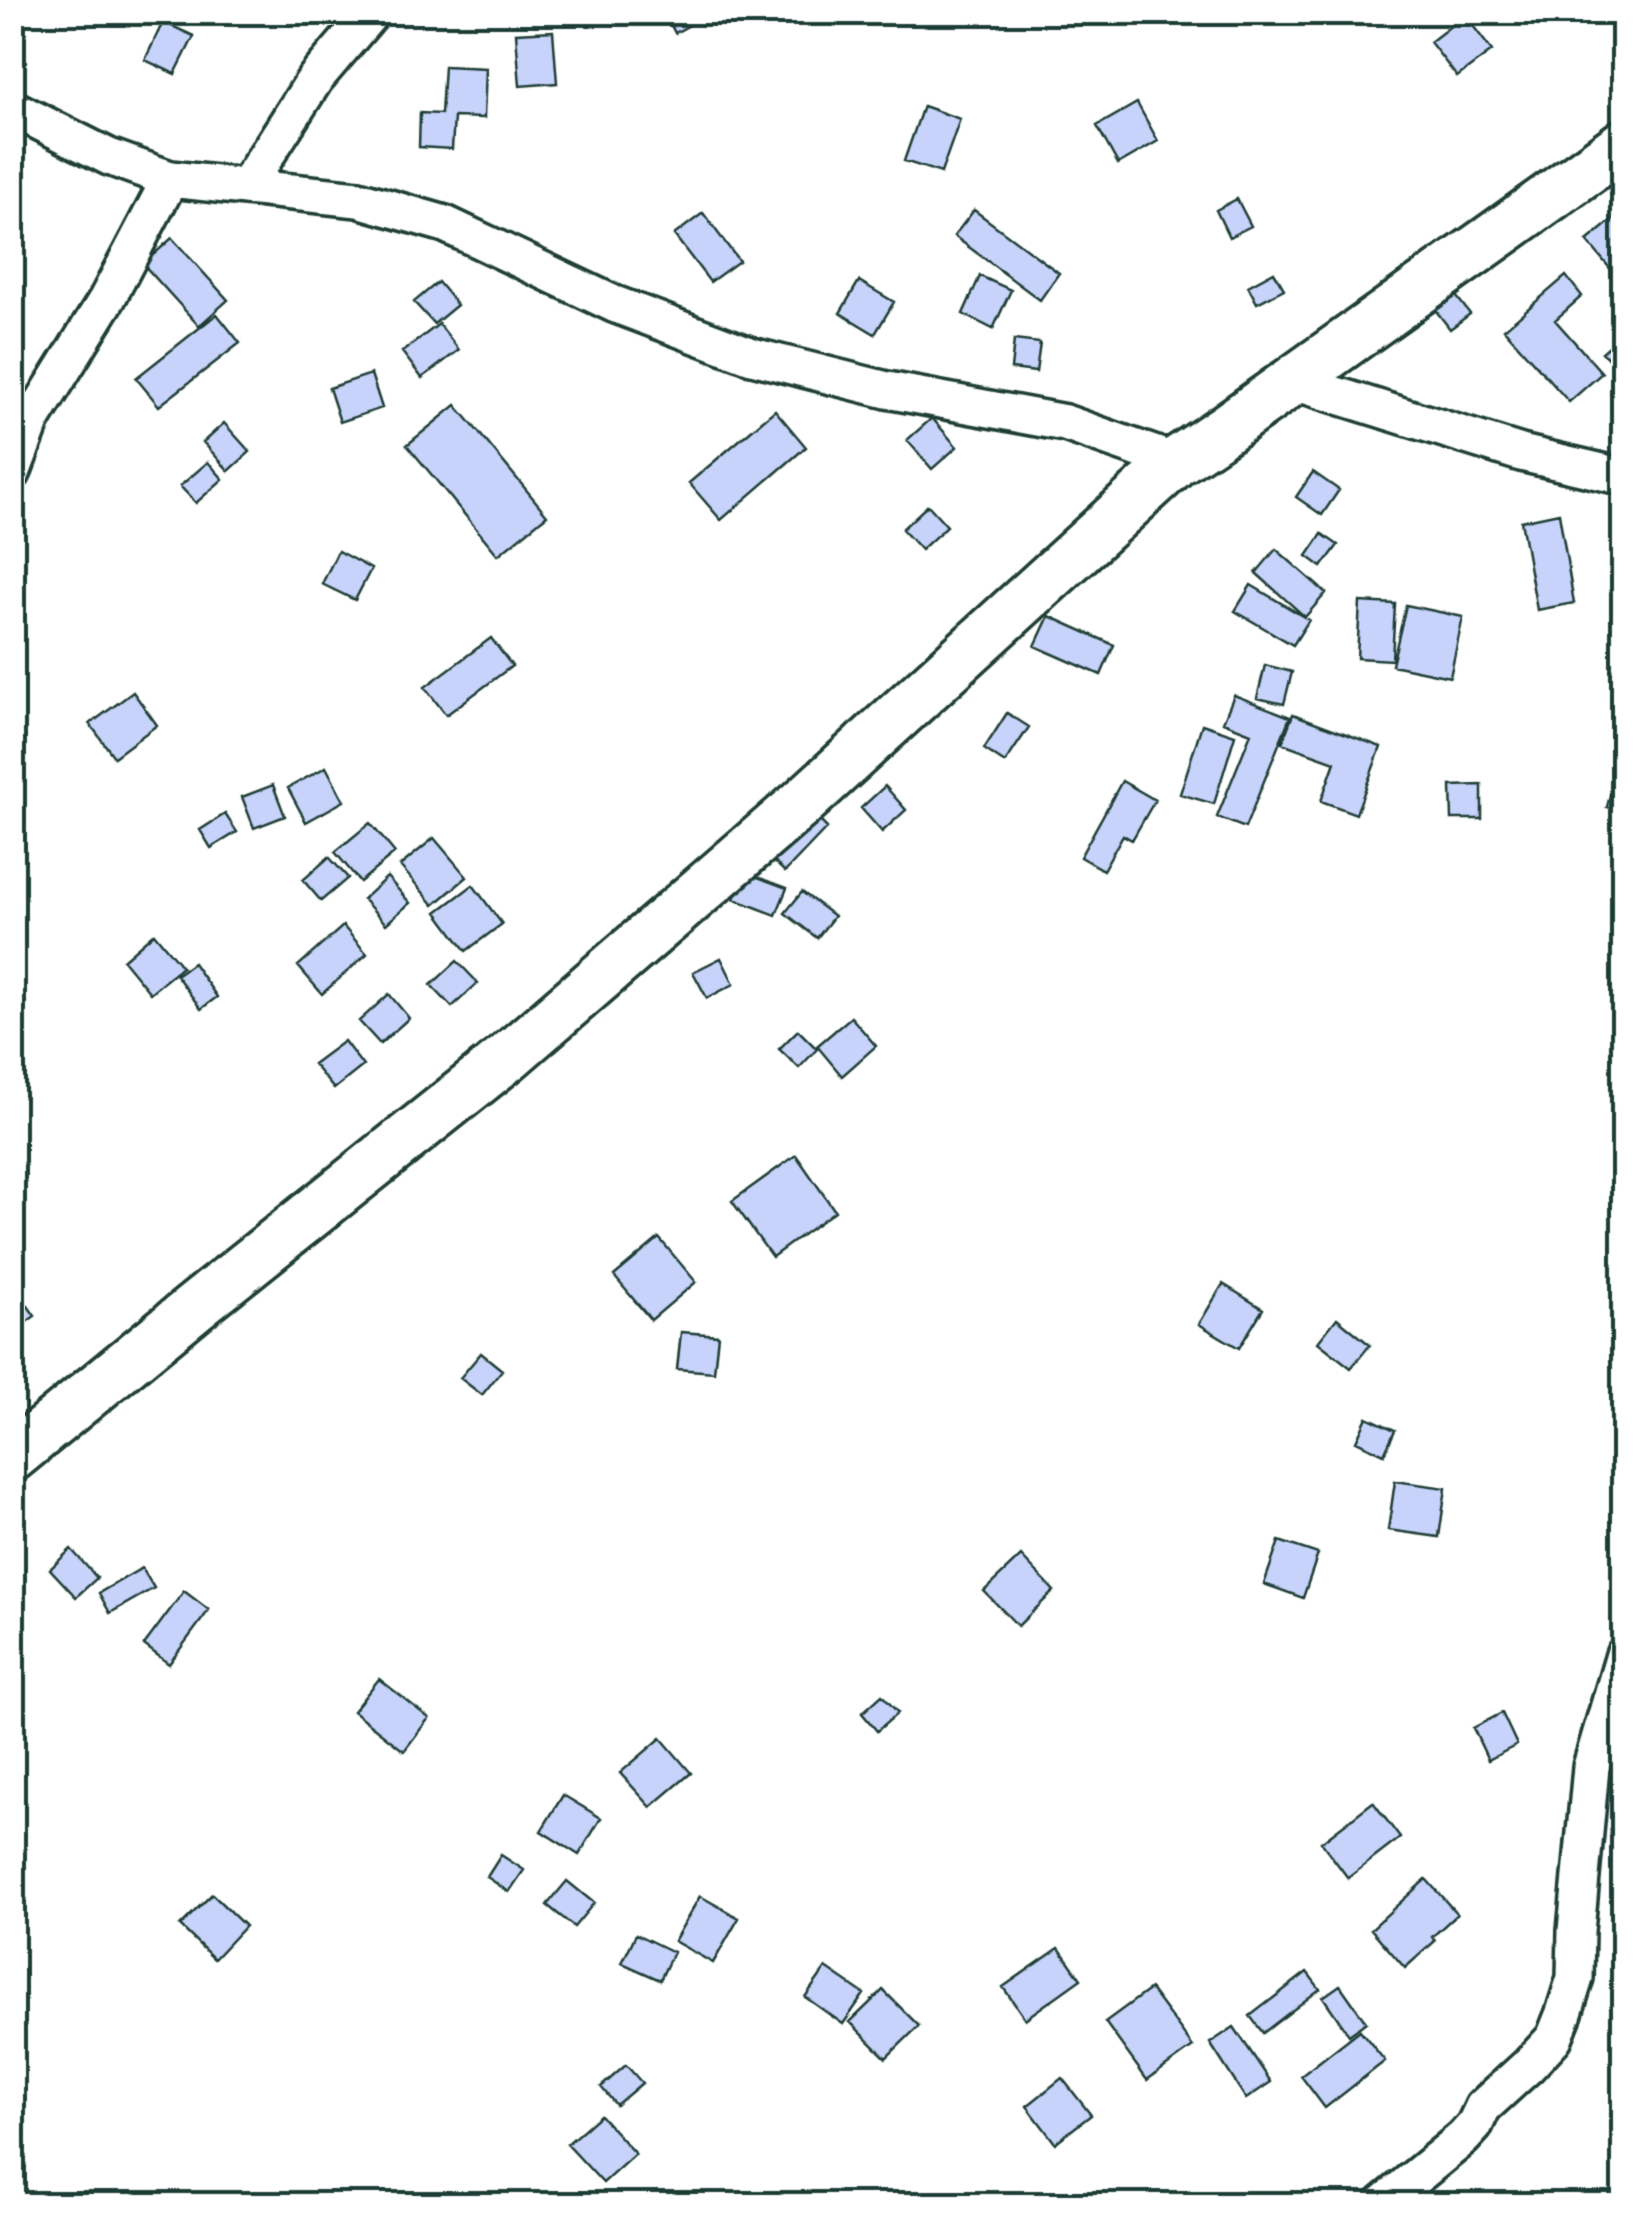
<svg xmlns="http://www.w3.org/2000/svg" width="1636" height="2217" font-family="'Comic Neue',sans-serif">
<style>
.building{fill:#c8d3fb;stroke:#1f3d34;stroke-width:2.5}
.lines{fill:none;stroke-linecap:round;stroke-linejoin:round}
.street-casing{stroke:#1f3d34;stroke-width:42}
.secondary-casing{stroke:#1f3d34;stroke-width:55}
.street{stroke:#fff;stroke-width:35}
.secondary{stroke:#fff;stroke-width:48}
</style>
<rect width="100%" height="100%" fill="#fff"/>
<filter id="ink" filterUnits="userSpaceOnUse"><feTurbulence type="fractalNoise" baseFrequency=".01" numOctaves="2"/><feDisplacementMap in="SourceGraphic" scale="20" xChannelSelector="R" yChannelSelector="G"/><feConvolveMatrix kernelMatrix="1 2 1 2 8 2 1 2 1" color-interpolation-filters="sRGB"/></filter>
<g filter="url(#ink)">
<path class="building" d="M664,12H713L675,33Z
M1465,15L1492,51L1457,77L1430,42Z
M163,22L194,36L175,74L145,60Z
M553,31L557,83L520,86L516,33Z
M444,66L486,68L484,118L454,117L452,149L419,147L420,113L441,114Z
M1137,103L1158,141L1118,164L1097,126Z
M923,106L960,119L941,173L904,161Z
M1237,199L1251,226L1229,237L1216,210Z
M974,210L1059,273L1040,300L954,236Z
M1624,210V285L1587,241Z
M703,213L739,261L710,282L674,235Z
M172,238L228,300L199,326L143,264Z
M1274,272L1284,289L1257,303L1248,286Z
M980,276L1011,290L993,329L963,314Z
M1566,276L1582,296L1555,320L1602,373L1569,402L1504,329Z
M859,281L894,302L875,334L840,313Z
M438,282L457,305L434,324L414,302Z
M1450,288L1470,314L1450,329L1430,303Z
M217,314L240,343L159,406L136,378Z
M439,324L459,350L422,378L402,352Z
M1624,333V376L1602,352Z
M1014,340L1040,343L1036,372L1011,369Z
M371,374L382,408L340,422L329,388Z
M1624,381V406L1611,393Z
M456,405L547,515L498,555L407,445Z
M775,410L806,447L721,520L689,483Z
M932,418L957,447L932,469L907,440Z
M224,423L250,452L229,471L203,442Z
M208,462L223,479L196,503L180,486Z
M1313,472L1339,490L1322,515L1296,497Z
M928,505L947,526L921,550L902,529Z
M1559,513L1574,603L1537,610L1521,521Z
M1322,534L1338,545L1322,567L1307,556Z
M1276,549L1326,593L1305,617L1256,573Z
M338,551L371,569L355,600L322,584Z
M1251,585L1309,620L1293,645L1235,611Z
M1360,602L1395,604L1392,660L1357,658Z
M1406,605L1463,617L1450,677L1392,665Z
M1049,616L1114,645L1101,675L1035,646Z
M491,638L512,666L446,715L425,687Z
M1265,665L1292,672L1284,704L1257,698Z
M133,692L157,725L114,757L90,724Z
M1234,695L1290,717L1245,828L1217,817L1251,733L1223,722Z
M1007,713L1029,727L1005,763L984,749Z
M1293,714L1381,747L1356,814L1321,801L1335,762L1282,743Z
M1202,724L1235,735L1214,804L1180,794Z
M326,767L344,801L306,822L288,788Z
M1616,771L1624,773V811L1607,807Z
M1122,781L1155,800L1132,840L1123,835L1103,870L1080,857Z
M273,785L285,816L254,828L242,797Z
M1482,785V819H1452L1451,786Z
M885,786L906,810L882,832L861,808Z
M812,813L827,828L785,872L769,857Z
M225,814L237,832L211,848L200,830Z
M370,823L395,853L360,882L335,852Z
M434,838L467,877L434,905L400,866Z
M329,857L348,878L321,901L303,880Z
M744,872L787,888L776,915L734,899Z
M387,877L410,903L386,924L363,899Z
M473,885L502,924L466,951L437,912Z
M802,892L834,916L817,938L785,913Z
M343,926L367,954L322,994L298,966Z
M154,933L182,967L150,993L123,960Z
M721,958L734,984L707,998L693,972Z
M457,961L478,983L452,1007L431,985Z
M193,963L217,997L201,1009L176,975Z
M12,994L25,1002L12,1020Z
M389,994L409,1018L380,1044L359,1021Z
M851,1017L876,1046L842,1076L817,1046Z
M798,1030L817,1049L799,1068L779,1049Z
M344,1041L363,1066L334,1089L313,1064Z
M796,1155L835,1211L772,1257L732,1201Z
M12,1230L24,1245L12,1255Z
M659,1238L696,1282L651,1320L614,1276Z
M1223,1284L1263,1309L1239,1348L1199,1324Z
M19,1293L35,1316L12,1332V1298Z
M1337,1318L1370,1345L1351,1368L1318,1342Z
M681,1332L718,1335L714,1372L677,1369Z
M481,1353L502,1370L482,1395L460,1378Z
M1367,1417L1395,1430L1384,1454L1356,1441Z
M1395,1481L1446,1488L1439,1537L1388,1530Z
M1279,1541L1318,1554L1303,1598L1264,1584Z
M71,1549L97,1578L76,1597L50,1569Z
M1021,1556L1054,1591L1018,1626L984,1591Z
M142,1568L154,1588L110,1613L99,1593Z
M184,1591L209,1610L169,1664L144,1645Z
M379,1679L429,1718L404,1751L353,1711Z
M882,1695L898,1713L877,1731L862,1713Z
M1502,1713L1517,1745L1488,1760L1473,1728Z
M661,1738L691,1773L651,1807L620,1773Z
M563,1795L601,1818L579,1855L541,1831Z
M1373,1802L1400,1838L1348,1878L1321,1842Z
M501,1855L524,1870L509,1892L487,1877Z
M1426,1879L1457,1914L1432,1937L1435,1941L1405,1968L1371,1929Z
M567,1881L594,1903L574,1927L547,1905Z
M212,1894L245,1926L214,1959L180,1926Z
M700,1896L739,1918L713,1963L674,1941Z
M636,1934L673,1952L660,1980L622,1963Z
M1059,1948L1081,1979L1025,2019L1003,1987Z
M826,1968L864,1994L843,2024L805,1997Z
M1307,1972L1320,1989L1263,2033L1250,2016Z
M1340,1985L1366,2022L1349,2035L1323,1997Z
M1150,1989L1193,2047L1147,2080L1105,2022Z
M883,1990L919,2026L886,2058L850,2022Z
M1234,2027L1271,2082L1246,2099L1210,2043Z
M1360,2030L1385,2061L1325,2108L1301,2076Z
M626,2065L642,2083L616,2105L601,2087Z
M1062,2078L1091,2115L1055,2143L1027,2106Z
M600,2115L635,2154L603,2183L567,2144Z"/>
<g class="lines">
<defs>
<path id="street" d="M12,108L109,157L170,179L358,199L445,224L614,304L752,356L887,390L1065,423L1176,462
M246,187L315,79L372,12
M1291,381L1521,453L1624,477
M12,473L32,420L107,299L170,179
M1383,2204L1463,2138L1474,2126L1483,2107L1528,2066L1554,2038L1564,2013L1575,1978L1576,1931L1591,1767L1624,1655"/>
<path id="secondary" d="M12,1457L196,1306L508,1057L802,803L1176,462L1225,429L1624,144"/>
</defs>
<use href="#street" class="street-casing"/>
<use href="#secondary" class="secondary-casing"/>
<use href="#street" class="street"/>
<use href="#secondary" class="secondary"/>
</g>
</g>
<rect width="1636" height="2217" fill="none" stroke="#fff" stroke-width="50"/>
<rect x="25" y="25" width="1586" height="2167" fill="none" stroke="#1f3d34" stroke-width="4" filter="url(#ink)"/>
</svg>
